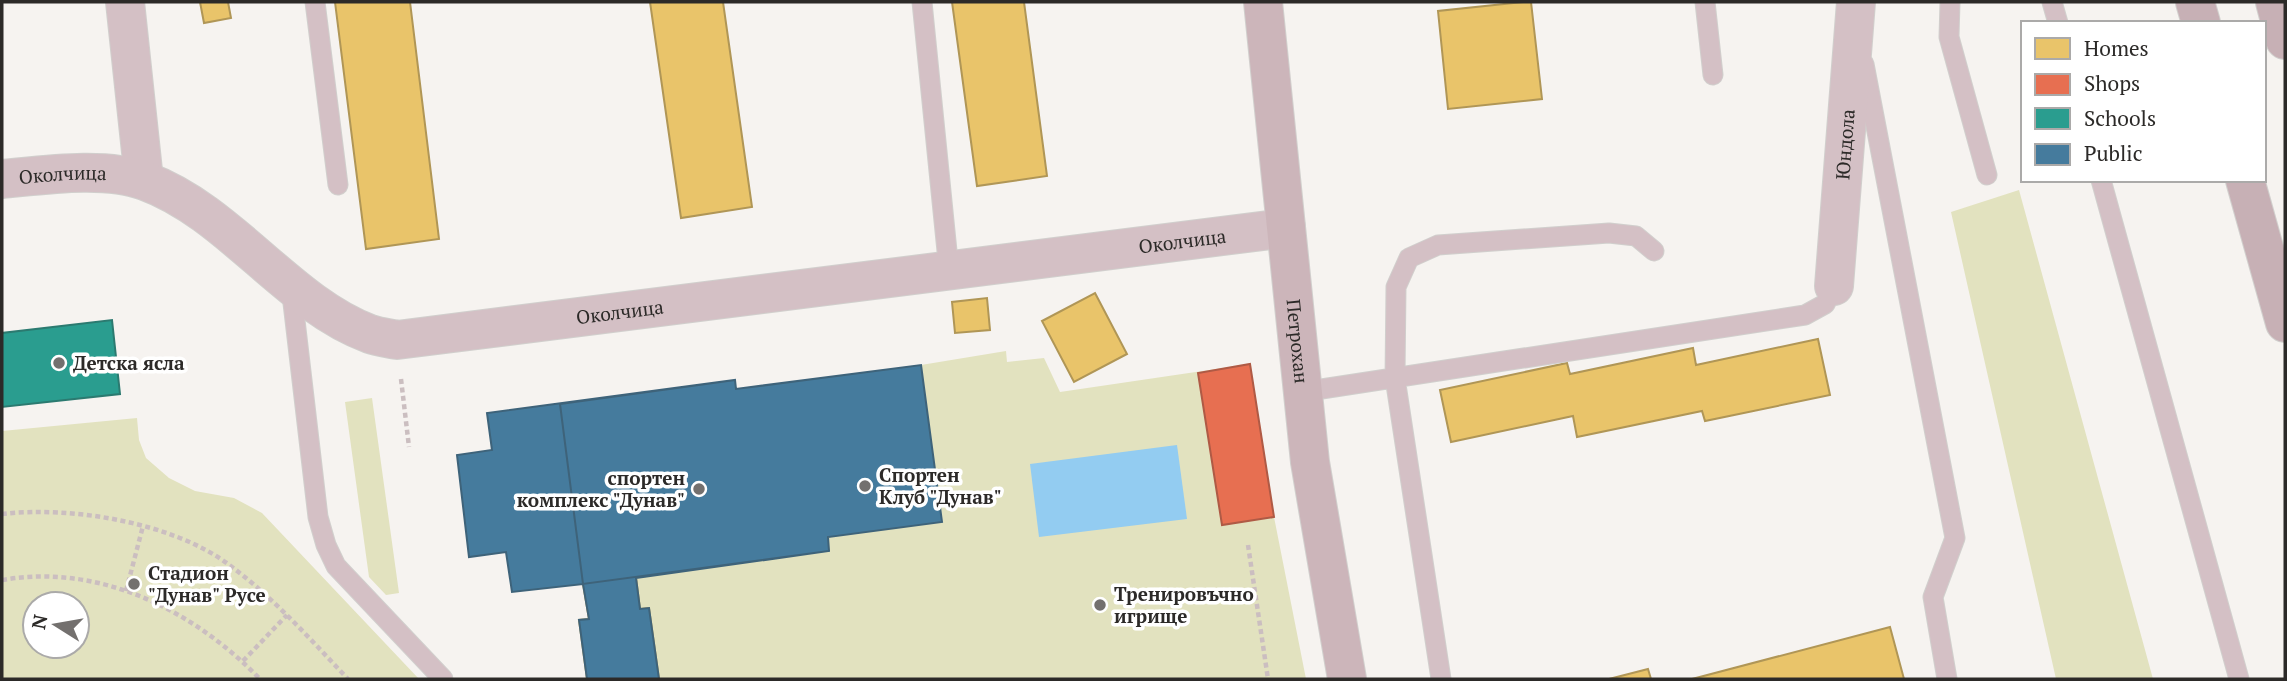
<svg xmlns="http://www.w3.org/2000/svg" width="2287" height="681" font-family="'PT Serif',serif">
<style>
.green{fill:#e2e2bf;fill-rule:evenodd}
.water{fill:#93ccf1}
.homes{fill:#e9c46a;stroke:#b09656;stroke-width:2}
.shops{fill:#e76f51;stroke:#af5a45;stroke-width:2}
.schools{fill:#2a9d8f;stroke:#2b7a70;stroke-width:2}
.public{fill:#457b9d;stroke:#3e637a;stroke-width:2}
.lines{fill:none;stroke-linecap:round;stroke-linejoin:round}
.lane-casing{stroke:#d1cfcd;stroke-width:21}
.street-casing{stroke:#d1cfcd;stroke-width:40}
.secondary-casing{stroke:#d1cfcd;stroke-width:40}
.highway-casing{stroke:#d1cfcd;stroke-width:40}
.path{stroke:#cbbec0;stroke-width:4.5;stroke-dasharray:5 3.5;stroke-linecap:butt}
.lane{stroke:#d4c0c5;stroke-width:19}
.street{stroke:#d4c0c5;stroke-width:38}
.secondary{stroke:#ccb5ba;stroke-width:38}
.highway{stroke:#c7b0b5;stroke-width:38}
.poi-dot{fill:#73706e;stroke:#fff;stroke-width:2.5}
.labels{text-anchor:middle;stroke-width:7;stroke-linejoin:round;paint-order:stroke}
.street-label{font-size:19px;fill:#2c2a28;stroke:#fff}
.poi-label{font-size:19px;font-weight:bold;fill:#2c2a28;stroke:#fff;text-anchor:start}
</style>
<rect width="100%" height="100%" fill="#f6f3f0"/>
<path class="green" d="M2019,190L2153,679H2056L1951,212Z
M1006,351L1007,362L1044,358L1060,392L1250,364L1274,517L1306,679H587L579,620L589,619L583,584L512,592L506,552L469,557L457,455L492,450L487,413L735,380L736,389L921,365Z
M372,398L399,593L386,595L369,577L345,402Z
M137,418L139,440L146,458L169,478L195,491L234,498L262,513L419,679H2V431ZM35,604H77V646H35Z"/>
<path class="water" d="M1177,445L1187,519L1039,537L1030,464Z"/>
<path class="homes" d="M200,2H228L231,18L204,23Z
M335,2H410L439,239L366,249Z
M650,2H723L752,207L681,218Z
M952,2H1024L1047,176L977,186Z
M1523,2H1531L1542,99L1448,109L1438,11Z
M1095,293L1127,354L1074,382L1042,321Z
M987,298L990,330L955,333L952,302Z
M1818,339L1830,395L1705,421L1702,411L1577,437L1573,416L1451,442L1440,390L1567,363L1570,374L1693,348L1696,365Z
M636,578L640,609L649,608L659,679H587L579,620L589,619L583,584Z
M1890,627L1904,679H1692Z
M1648,669L1651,679H1609Z"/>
<path class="shops" d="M1250,364L1274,517L1222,525L1198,373Z"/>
<path class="schools" d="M112,320L120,394L2,407V333Z"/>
<path class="public" d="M921,365L942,522L828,537L829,551L636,578L640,609L649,608L659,679H587L579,620L589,619L583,584L512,592L506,552L469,557L457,455L492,450L487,413L735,380L736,389Z
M921,365L942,522L828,537L829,551L583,584L560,404L735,380L736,389Z"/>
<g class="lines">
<defs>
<path id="lane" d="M315,2L338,185
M922,2L949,271
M1705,2L1713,75
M1950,2L1949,37L1987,175
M2052,2L2058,23
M1864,64L1955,538L1933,597L1947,679
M2101,180L2239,679
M291,286L318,517L326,545L336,566L443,679
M1302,392L1805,315L1825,304L1834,286
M1441,679L1395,378L1396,287L1409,258L1438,245L1609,233L1636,236L1654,251"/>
<g id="street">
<path d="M125,2L144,180"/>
<path id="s1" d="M2,179C44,175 105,166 145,181C230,212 288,304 370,334C379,337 388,338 397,340L1286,228"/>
<path id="s2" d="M1834,286L1856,2"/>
</g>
<g id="secondary">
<path id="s3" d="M1263,2L1310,462L1347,679"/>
</g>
<path id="highway" d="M2195,2L2201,23
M2275,2L2285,40
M2245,180L2285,323"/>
</defs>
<use href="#lane" class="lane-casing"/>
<use href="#street" class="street-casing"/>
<use href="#secondary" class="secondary-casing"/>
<use href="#highway" class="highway-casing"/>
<path class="path" d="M401,379L409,447
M2,514C71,506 171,522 228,564C273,597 310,639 348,679
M1248,545L1268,679
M2,580C100,563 193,610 260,679
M126,591L143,526
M243,661L287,615"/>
<use href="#lane" class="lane"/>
<use href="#street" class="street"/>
<use href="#secondary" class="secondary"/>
<use href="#highway" class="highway"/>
</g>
<g class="poi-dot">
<circle cx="59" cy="363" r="7"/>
<circle cx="865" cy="486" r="7"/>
<circle cx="699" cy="489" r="7"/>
<circle cx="134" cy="584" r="7"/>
<circle cx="1100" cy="605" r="7"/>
</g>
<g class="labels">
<g class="street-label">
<text dy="7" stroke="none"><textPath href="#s2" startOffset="142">Юндола</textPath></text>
<text dy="7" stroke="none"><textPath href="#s1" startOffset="61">Околчица</textPath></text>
<text dy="7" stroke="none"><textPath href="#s1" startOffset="1237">Околчица</textPath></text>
<text dy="7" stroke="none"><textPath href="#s1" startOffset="670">Околчица</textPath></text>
<text dy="7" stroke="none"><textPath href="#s3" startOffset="341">Петрохан</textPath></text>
</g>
<g class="poi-label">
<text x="73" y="370">Детска ясла</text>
<text x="879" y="482">Спортен<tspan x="879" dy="22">Клуб "Дунав"</tspan></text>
<text x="685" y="485" text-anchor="end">спортен<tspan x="685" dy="22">комплекс "Дунав"</tspan></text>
<text x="148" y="580">Стадион<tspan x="148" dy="22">"Дунав" Русе</tspan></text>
<text x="1114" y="601">Тренировъчно<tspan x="1114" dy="22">игрище</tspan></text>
</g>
</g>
<rect width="2287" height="681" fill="none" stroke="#2c2a28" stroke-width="7"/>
<rect x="2021" y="21" width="245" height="161" fill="#ffffff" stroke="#abaaa9" stroke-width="2"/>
<rect x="2035" y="38" width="35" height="21" fill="#e9c46a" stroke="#abaaa9" stroke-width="2"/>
<text x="2084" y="56" font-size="21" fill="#2c2a28">Homes</text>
<rect x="2035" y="74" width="35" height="21" fill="#e76f51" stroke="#abaaa9" stroke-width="2"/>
<text x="2084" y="91" font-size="21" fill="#2c2a28">Shops</text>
<rect x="2035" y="108" width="35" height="21" fill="#2a9d8f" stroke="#abaaa9" stroke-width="2"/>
<text x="2084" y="126" font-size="21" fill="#2c2a28">Schools</text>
<rect x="2035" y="144" width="35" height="21" fill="#457b9d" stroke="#abaaa9" stroke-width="2"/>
<text x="2084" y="161" font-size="21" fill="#2c2a28">Public</text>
<g transform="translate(56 625) rotate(281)"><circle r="33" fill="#ffffff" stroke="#abaaa9" stroke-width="2"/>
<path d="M0-5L12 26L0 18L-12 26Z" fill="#73706e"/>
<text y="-10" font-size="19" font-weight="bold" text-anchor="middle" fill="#2c2a28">N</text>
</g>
</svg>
